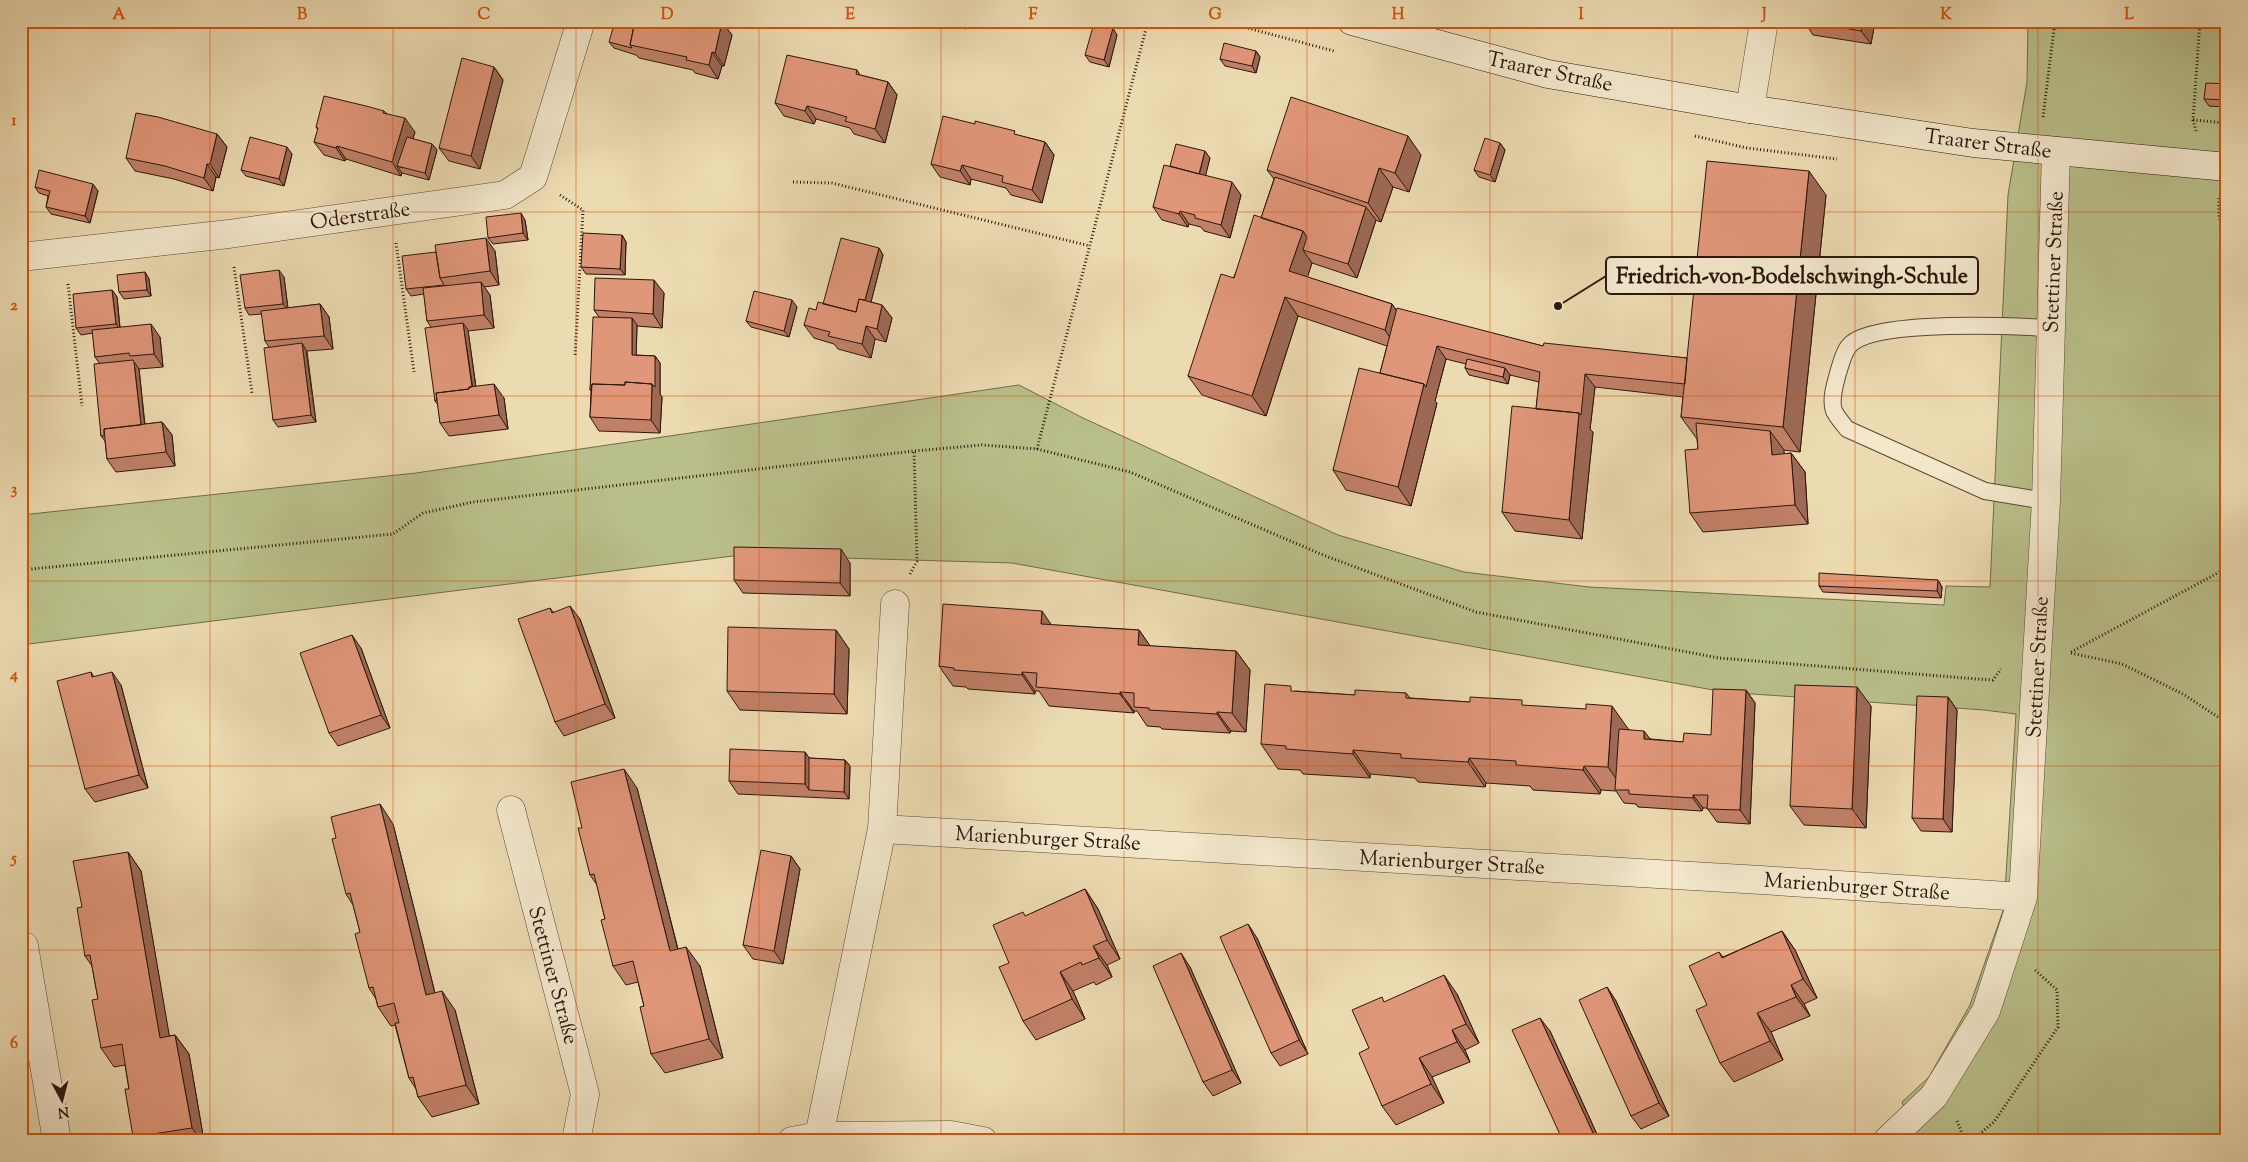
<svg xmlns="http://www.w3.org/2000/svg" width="2248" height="1162" font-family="'Sorts Mill Goudy',serif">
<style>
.green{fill:#b9bf8a;stroke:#726a4c}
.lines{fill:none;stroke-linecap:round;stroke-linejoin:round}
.lane-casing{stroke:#5c4737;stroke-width:18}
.street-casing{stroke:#5c4737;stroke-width:29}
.secondary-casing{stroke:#2c160e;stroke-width:29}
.path{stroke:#2c160e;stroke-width:3;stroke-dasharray:1 2.5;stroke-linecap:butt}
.lane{stroke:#f3e7cc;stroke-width:16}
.street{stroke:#f3e7cc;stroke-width:28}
.secondary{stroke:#f3e7cc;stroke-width:28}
.wall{fill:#c18168;stroke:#2c160e}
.shaded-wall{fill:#9d6955;stroke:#2c160e}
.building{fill:#e09679;stroke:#2c160e}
.grid{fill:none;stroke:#d5520c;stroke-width:1;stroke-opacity:0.55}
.labels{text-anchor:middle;stroke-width:4;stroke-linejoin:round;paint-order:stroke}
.street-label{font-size:21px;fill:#2c160e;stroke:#f3e7cc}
.leader{fill:none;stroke:#2c160e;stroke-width:2}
.callout-dot{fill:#2c160e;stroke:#f3e7cc;stroke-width:2}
.callout{fill:#f3e7cc;stroke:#2c160e;stroke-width:2}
.callout-label{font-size:22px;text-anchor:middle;font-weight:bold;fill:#2c160e}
.neatline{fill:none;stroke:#d5520c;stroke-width:2}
.grid-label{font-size:16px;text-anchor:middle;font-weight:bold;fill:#d5520c}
</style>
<rect width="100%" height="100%" fill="#ecdab1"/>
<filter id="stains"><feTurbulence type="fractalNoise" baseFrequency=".004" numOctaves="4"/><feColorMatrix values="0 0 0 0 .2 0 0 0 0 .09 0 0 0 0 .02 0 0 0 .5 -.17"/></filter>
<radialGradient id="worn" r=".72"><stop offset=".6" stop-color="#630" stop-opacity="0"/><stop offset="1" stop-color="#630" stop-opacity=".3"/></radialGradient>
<path class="green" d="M2028,21H2227V1141H1915L1902,1102L1929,1077L1970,1005L2004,908L2016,714L1984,710L1724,692L1012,563L741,555L21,645V515L416,473L1019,385L1083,418L1338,535L1464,572L1589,587L1944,605L1946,586L1990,587L2008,195L2027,82Z"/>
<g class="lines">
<defs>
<path id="lane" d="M2046,501L1985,491L1847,429C1843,424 1837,417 1834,411C1830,400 1835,384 1838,373C1841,364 1844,349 1852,343C1881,320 2011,326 2051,328"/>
<path id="street" d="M1750,109L1764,21
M21,257L229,234L505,195L533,177L581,21
M511,810L585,1094L576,1141
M882,829L1761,880L2023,897
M24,946L57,1141
M819,1136L882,829L895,604
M792,1141L819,1136L951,1135L983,1141
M1887,1141L1934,1096L1986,1011L2023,897L2046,501L2056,151"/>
<path id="secondary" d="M1352,21L1548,74L1750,109L1973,143L2227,167"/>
</defs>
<use href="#lane" class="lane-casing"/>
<use href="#street" class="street-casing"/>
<use href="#secondary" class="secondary-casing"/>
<path class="path" d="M1221,21L1334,51
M2043,117L2055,21
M2193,120L2227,123
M2196,131L2193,120L2200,21
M1695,136L1747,148L1837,159
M793,182L832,183L1090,246
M560,195L583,210L575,357
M2219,198V217L2227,241
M396,243L414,372
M234,267L252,393
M68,284L82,406
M1037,449L1148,21
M21,570L393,534L423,513L473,502L914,451L982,445L1037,449L1130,472L1323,555L1476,612L1719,658L1977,679L1993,680L2001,669
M910,574L917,561L914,451
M2071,652L2227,568
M2071,653L2122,664L2183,694L2227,723
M1957,1121L1965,1141
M1971,1141L1994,1122L2058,1027L2057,990L2034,969"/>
<use href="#lane" class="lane"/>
<use href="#street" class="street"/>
<use href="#secondary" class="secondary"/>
</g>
<path class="wall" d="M501,21H526L524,28Z
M935,21H968L966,29Z
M1804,21H1875L1871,44L1813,35Z
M722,22L732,35L724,66H722L718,79L695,73L693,70L639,58L636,55L614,48L609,42Z
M1117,35L1109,67L1090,62L1085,55Z
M1256,51L1260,57L1256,73L1225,66L1220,59Z
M494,67L503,80L480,169L449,161L439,148Z
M857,70L860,75L888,82L897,95L885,143L854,134L850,128L816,119L814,124L784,116L775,103Z
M2227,84V107L2209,106L2204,99Z
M384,111L386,113L415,132L413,139L432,144L437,150L429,180L402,173L401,176L346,159L345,161L324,155L314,142L318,130L316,127Z
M217,134L227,147L219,178L216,177L213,191L174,179L135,171L126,158Z
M1017,135L1045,142L1054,155L1042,203L1011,195L1006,188L971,179L970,185L940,177L931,164Z
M1500,143L1505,150L1495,182L1479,177L1474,170Z
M292,154L284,186L246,176L241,170Z
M1421,155L1409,192L1393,187L1381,222L1375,220H1376L1357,278L1312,263L1307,277L1392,304L1396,310L1543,346L1687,358L1826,195L1800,452L1783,450L1784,454L1791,453L1805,472L1808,524L1703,532L1690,513L1698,449L1697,439L1681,417L1683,397L1595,387L1590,429L1593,432L1582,539L1515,531L1502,512L1536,409L1539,382L1510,375L1508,384L1469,375L1465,368L1466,364L1446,359L1435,401L1437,403L1411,506L1346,490L1333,470L1380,373L1387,346L1298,316L1266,416L1202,395L1188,376L1261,218L1274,179L1267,170Z
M1210,158L1205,175L1241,195L1230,238L1204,231L1201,227L1189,224L1188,227L1162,220L1153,207L1170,166Z
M35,187L98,191L90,223L51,214L46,207L48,196L39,193Z
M525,220L528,240L493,244L488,238Z
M622,235L626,242L625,275L586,274L581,267Z
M879,248L883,255L871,302L882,305L892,318L886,342L875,339L871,358L838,349L834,344L814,338L804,325L816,310L823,304Z
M495,251L499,285L484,287L490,295L494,328L468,331L476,387L504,398L508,429L449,436L440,423L438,405L435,401L431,327L427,321L424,294L411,296L406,289Z
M145,272L149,279L151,296L124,299L119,292Z
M284,277L288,308L320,304L329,317L333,349L307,351L316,422L278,427L273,420L269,347L265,341L262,314L249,315L245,308Z
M112,290L117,297L120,327L160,337L163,367L139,369L145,424L162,422L172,435L175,466L116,472L107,459L105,441L101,436L100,364L95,357L93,333L81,335L76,328Z
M664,293L662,328L637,326L636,355L655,356L660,363V394L662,397L660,433L599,431L590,417L591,391L590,390L599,317L594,310Z
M797,307L789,337L751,327L746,321Z
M850,563V596L743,593L734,580Z
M1938,580L1942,587L1941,598L1823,592L1819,586Z
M550,608L553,612L580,619L615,718L564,736L555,722Z
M1052,625L1139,630L1150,646L1236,651L1250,670L1246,732L1231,731L1230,733L1162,729L1160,727L1147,726L1137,711H1134V713L1049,706L1039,691H1035V694L968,689L966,687L953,686L939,666Z
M836,630L849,649L847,714L740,710L727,691Z
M361,648L390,728L338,746L329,733Z
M91,672L94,677L121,685L148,788L95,802L85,789Z
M1746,690L1755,703L1750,824L1717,822L1707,808H1703L1702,811L1638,807L1636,804L1624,803L1616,791L1601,790L1600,794L1533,790L1530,786L1486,783L1485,787L1418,782L1415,778L1370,774V778L1303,774L1300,770L1278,769L1261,744L1295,691L1355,695L1406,693L1410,698L1526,706L1629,730L1651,739L1683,742L1711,735Z
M1948,697L1957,710L1952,832L1921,831L1912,818Z
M1871,706L1866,828L1804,825L1790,806Z
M805,752L809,758L845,760L850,766L849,799L738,794L729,781Z
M637,788L678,949L700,966L723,1058L665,1073L651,1054L644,1006L638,982L626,985L613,966L605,919L597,885L590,875L582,828Z
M393,824L435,993L455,1010L479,1104L432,1117L418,1097L416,1089L409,1078L395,1025L391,1026L378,1007L376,999L369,988L360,932L353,905L346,894Z
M128,852L141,871L169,1036L175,1035L189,1054L204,1141H136L133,1137L129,1089L125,1065L114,1067L101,1048L98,999L92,966L85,956L82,907Z
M791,856L800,869L783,964L753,959L743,945Z
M1085,889L1098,909L1120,959L1107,965L1112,977L1096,985L1094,982L1073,991L1085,1019L1036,1040L1023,1021L1026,916Z
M1782,931L1795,950L1817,998L1804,1004L1810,1016L1771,1032L1783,1060L1734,1082L1720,1063L1707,1005L1719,952L1723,957Z
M1257,938L1308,1054L1280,1066L1271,1053Z
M1190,967L1241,1083L1213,1096L1203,1082Z
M1607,987L1616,1001L1669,1116L1641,1129L1631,1116Z
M1457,994L1479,1043L1465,1050L1470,1062L1432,1077L1444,1103L1396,1125L1382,1106L1369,1048L1385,1002Z
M1550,1031L1600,1141H1563Z"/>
<path class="shaded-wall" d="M520,21H526L524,28Z
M961,21H968L966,29L961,23Z
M1863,21H1875L1871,44L1861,31Z
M722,22L732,35L724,66L715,53Z
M1113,28L1117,35L1109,67L1104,60Z
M1256,51L1260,57L1256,73L1252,66Z
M712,52L722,66L718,79L709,65Z
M494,67L503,80L480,169L471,156Z
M888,82L897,95L885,143L875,129Z
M807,106L816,119L814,124L805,111Z
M405,118L415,132L403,168L397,166L402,173L401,176L392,162Z
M217,134L227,147L219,178L210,164Z
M1408,136L1421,155L1409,192L1395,173Z
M1045,142L1054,155L1042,203L1032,190Z
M1500,143L1505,150L1495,182L1490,175Z
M432,144L437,150L429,180L425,173Z
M337,146L346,159L345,161L336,148Z
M287,147L292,154L284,186L279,179Z
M1205,151L1210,158L1203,186L1198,179Z
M21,153L28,163L21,185Z
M207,164L216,177L213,191L204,178Z
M962,165L971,179L970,185L960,171Z
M1379,168L1393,187L1381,222L1368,203Z
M1809,171L1826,195L1800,452L1783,427Z
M1232,182L1241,195L1230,238L1221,225Z
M93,184L98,191L90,223L85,216Z
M1366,207L1376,220L1357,278L1348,264Z
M1180,211L1189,224L1188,227L1179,214Z
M521,213L525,220L528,240L523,233Z
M1303,231L1316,251L1303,250L1312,263L1303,291L1289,271Z
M622,235L626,242L625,275L620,269Z
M486,238L495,251L499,285L490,271Z
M879,248L883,255L865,325L860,319Z
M279,270L284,277L288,310L283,304Z
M145,272L149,279L151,296L147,290Z
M654,280L664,293L662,328L653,314Z
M481,282L490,295L494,328L484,315Z
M112,290L117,297L120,330L116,324Z
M1285,297L1298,316L1266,416L1252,396Z
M792,300L797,307L789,337L784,331Z
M320,304L329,317L333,349L324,336Z
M1392,304L1405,323L1398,350L1385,330Z
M882,305L892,318L886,342L877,329Z
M632,318L637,325L636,362L632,355Z
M463,323L468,330L478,403L474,396Z
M151,324L160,337L163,367L154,354Z
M866,326L875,339L871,358L862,344Z
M302,343L306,350L316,422L311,415Z
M1437,346L1446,359L1435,401L1437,403L1411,506L1398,487L1424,384Z
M655,356L660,363V394L662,397L660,433L651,420L652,384Z
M134,362L139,369L146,439L142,432Z
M1505,368L1510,375L1508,384L1503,377Z
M1585,374L1595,387L1590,429L1593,432L1582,539L1569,520L1579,413Z
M494,384L504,398L508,429L499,415Z
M162,422L172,435L175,466L166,452Z
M1770,431L1784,450L1785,474L1772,455Z
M1791,453L1805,472L1808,524L1795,505Z
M841,549L850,563V596L840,583Z
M1938,580L1942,587L1941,598L1937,591Z
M570,606L580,619L615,718L605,704Z
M1042,611L1055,630L1041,624Z
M836,630L849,649L847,714L834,694Z
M1139,630L1153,650L1138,645Z
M352,635L361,648L390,728L381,715Z
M1236,651L1250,670L1246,732L1232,713Z
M112,672L121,685L148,788L139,775Z
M1022,672L1035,691V694L1022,675Z
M1857,687L1871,706L1866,828L1852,809Z
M1746,690L1755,703L1750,824L1740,810Z
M1120,692L1134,711V713L1120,694Z
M1948,697L1957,710L1952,832L1943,819Z
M1612,706L1629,730L1624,790L1608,767Z
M1217,712L1231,731L1230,733L1217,714Z
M1644,731L1654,744L1644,739Z
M1353,750L1370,774V778L1353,754Z
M805,752L814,765L809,790L805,784Z
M1469,758L1486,783L1485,787L1468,762Z
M845,760L850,766L849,799L844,792Z
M1584,766L1601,790L1600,794L1583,770Z
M624,769L637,788L683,970L670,951Z
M1693,795L1703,808L1702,811L1693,798Z
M380,804L393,824L440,1014L426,995Z
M128,852L141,871L173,1057L160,1038Z
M791,856L800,869L783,964L774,951Z
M1085,889L1098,909L1120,959L1107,940Z
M1248,924L1257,938L1308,1054L1299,1040Z
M1782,931L1795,950L1817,998L1803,979Z
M1093,946L1107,965L1112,977L1099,958Z
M686,947L700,966L723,1058L709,1039Z
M1181,953L1190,967L1241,1083L1232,1070Z
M1060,972L1073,991L1085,1019L1072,999Z
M1444,975L1457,994L1479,1043L1466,1024Z
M1791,985L1804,1004L1810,1016L1796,997Z
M1607,987L1616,1001L1669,1116L1659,1103Z
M442,991L455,1010L479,1104L466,1085Z
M1757,1013L1771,1032L1783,1060L1770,1041Z
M1540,1018L1550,1031L1600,1141H1598L1593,1133Z
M1452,1030L1465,1050L1470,1062L1457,1042Z
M175,1035L189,1054L204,1141H201L192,1128Z
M1419,1058L1432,1077L1444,1103L1431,1084Z"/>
<path class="building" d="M615,21H635L630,45L632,48L609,42Z
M635,21H720L722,22L715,53L712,52L709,65L686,60L687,57L630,45Z
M1804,21H1863L1861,31Z
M1094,23L1113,28L1104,60L1085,55Z
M1224,43L1256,51L1252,66L1220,59Z
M787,55L857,70L856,74L888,82L875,129L845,121L847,117L827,111L807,106L805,111L775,103Z
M462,58L494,67L471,156L439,148Z
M2206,83L2227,84V100L2204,99Z
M324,96L366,106L384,111L383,113L405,118L392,162L337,146L336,148L314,142L318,128L316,127Z
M1291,97L1408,136L1395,173L1379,168L1368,203L1267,170Z
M136,113L158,117L217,134L210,164H207L204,178L165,166L126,158Z
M943,116L975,124V121L1015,131L1014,134L1045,142L1032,190L1002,182L1003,176L962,165L960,171L931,164Z
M250,137L287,147L279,179L241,170Z
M407,137L432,144L425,173L397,166Z
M1485,138L1500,143L1490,175L1474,170Z
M1176,144L1205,151L1199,174L1170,166Z
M1707,161L1809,171L1783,427L1681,417Z
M1164,165L1232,182L1221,225L1195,218V215L1180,211L1179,214L1153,207Z
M39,170L93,184L85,216L46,207L50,191L35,187Z
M1275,177L1366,207L1348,264L1303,250L1307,237L1303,231L1261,218Z
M521,213L523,233L488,238L486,217Z
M1254,215L1303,231L1289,271L1392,304L1385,330L1285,297L1252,396L1188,376L1221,274L1234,278Z
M583,233L622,235L620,269L581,267Z
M486,238L490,271L440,278L435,245Z
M841,238L879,248L865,300L859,299L856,312L823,304Z
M436,252L440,278L444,285L406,289L402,256Z
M279,270L283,304L245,308L240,275Z
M145,272L147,290L119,292L117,275Z
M595,278L654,280L653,314L594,310Z
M481,282L484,315L427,321L423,288Z
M112,290L116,324L76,328L73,294Z
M754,291L792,300L784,331L746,321Z
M859,299L882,305L877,329L866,326L862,344L828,336L830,332L804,325L809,308L816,310L818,302L856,312Z
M320,304L324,336L265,341L261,311Z
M1397,308L1543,346L1544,343L1687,358L1685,384L1585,374L1581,415L1579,413L1536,409L1540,372L1437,346L1426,387L1424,384L1380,373Z
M593,317L632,318V355L655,356V387L652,384L625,382V385L592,384L591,390H590Z
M463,323L472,387H469V389L436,393L437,400L435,401L425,328Z
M151,324L154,354L130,356L129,353L95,357L92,330Z
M302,343L311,415L273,420L264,348Z
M1467,359L1505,368L1503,377L1465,368Z
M133,360L134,362L141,425L104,429V436H101L94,364Z
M1359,368L1424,384L1398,487L1333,470Z
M625,382L652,384L651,420L590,417L592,384L625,385Z
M494,384L499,415L440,423L436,393L469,389V387Z
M1512,406L1579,413L1569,520L1502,512Z
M162,422L166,452L107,459L104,429Z
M1696,423L1770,431L1772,455L1791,453L1795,505L1690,513L1685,450L1698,449Z
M734,547L841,549L840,583L734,580Z
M1819,573L1938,580L1937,591L1819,586Z
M943,604L1042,611L1041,624L1139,630L1138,645L1236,651L1232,713L1217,712V714L1149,710V708L1134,707V693L1120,692V694L1036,687L1037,673L1022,672V675L954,670V668L939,666Z
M570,606L605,704L555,722L518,619L550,608L552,613Z
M728,627L836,630L834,694L727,691Z
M352,635L381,715L329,733L300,653Z
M91,672L92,677L112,672L139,775L85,789L57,681Z
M1265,684L1291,686V691L1355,695V690L1406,693V698L1470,702V697L1522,700V705L1586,709V704L1612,706L1608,767L1584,766L1583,770L1516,765V761L1469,758L1468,762L1401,758V754L1353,750V754L1286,749V746L1261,744Z
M1795,685L1857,687L1852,809L1790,806Z
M1713,689L1746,690L1740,810L1707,809L1708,795H1693V798L1629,794V790H1615L1619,729L1644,731V739L1683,742L1684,733L1711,735Z
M1917,696L1948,697L1943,819L1912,818Z
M730,749L805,752V784L729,781Z
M809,758L845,760L844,792L809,790Z
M624,769L670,951L686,947L709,1039L651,1054L640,1007L644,1006L633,961L613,966L601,920L605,919L594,874L590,875L578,828H582L571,782Z
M380,804L426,995L442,991L466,1085L418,1097L413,1077L409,1078L395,1023H399L394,1003L378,1007L373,987L369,988L355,934L360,932L350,893L346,894L332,839L336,838L331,817Z
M761,850L791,856L774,951L743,945Z
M128,852L160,1038L175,1035L192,1128L133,1137L125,1089H129L122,1044L101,1048L92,1000L98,999L90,955L85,956L77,908L82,907L73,861Z
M1085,889L1107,940L1093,946L1099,958L1082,965L1081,962L1060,972L1072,999L1023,1021L999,967L1009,963L993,925L1023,912L1025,916Z
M1248,924L1299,1040L1271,1053L1220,937Z
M1782,931L1803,979L1791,985L1796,997L1757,1013L1770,1041L1720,1063L1696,1010L1707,1005L1689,966L1719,952L1722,958Z
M1181,953L1232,1070L1203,1082L1153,966Z
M1444,975L1466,1024L1452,1030L1457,1042L1419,1058L1431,1084L1382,1106L1359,1053L1369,1048L1352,1010L1382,997L1384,1002Z
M1607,987L1659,1103L1631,1116L1579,1000Z
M1540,1018L1593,1133L1575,1141H1563L1512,1030Z"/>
<path class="grid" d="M210,21V1141M393,21V1141M576,21V1141M759,21V1141M941,21V1141M1124,21V1141M1307,21V1141M1490,21V1141M1672,21V1141M1855,21V1141M2038,21V1141M21,212H2227M21,396H2227M21,581H2227M21,766H2227M21,950H2227"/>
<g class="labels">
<g class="street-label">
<text transform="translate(1550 71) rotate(12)" y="7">Traarer Straße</text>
<text transform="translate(1988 143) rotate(7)" y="7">Traarer Straße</text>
<text transform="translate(360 215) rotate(-8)" y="7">Oderstraße</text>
<text transform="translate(2053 262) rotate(-88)" y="7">Stettiner Straße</text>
<text transform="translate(2037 667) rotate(-87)" y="7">Stettiner Straße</text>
<text transform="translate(1048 838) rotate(3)" y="7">Marienburger Straße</text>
<text transform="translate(1452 862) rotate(3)" y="7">Marienburger Straße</text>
<text transform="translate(1857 886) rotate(4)" y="7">Marienburger Straße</text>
<text transform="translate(554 975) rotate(75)" y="7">Stettiner Straße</text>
</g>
</g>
<path class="leader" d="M1558 306L1606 276"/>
<circle class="callout-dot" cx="1558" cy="306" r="5"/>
<rect class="callout" x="1606" y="257" width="372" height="37" rx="5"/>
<g class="callout-label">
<text x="1792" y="283">Friedrich-von-Bodelschwingh-Schule</text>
</g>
<rect width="2248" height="1162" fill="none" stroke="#ecdab1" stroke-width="55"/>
<g transform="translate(62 1100) rotate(173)" stroke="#f3e7cc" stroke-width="4" paint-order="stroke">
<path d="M0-4L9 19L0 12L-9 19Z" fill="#2c160e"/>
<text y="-8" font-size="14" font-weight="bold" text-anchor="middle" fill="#2c160e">N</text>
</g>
<rect x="28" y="28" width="2192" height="1106" class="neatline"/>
<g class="grid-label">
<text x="119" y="19">A</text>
<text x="302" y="19">B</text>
<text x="484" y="19">C</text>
<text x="667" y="19">D</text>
<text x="850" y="19">E</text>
<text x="1033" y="19">F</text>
<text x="1215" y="19">G</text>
<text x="1398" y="19">H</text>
<text x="1581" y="19">I</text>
<text x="1764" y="19">J</text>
<text x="1946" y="19">K</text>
<text x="2129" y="19">L</text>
<text x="14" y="125">1</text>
<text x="14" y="310">2</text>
<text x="14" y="494">3</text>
<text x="14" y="679">4</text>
<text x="14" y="863">5</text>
<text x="14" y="1048">6</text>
</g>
<rect width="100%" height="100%" filter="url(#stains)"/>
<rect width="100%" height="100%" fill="url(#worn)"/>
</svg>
